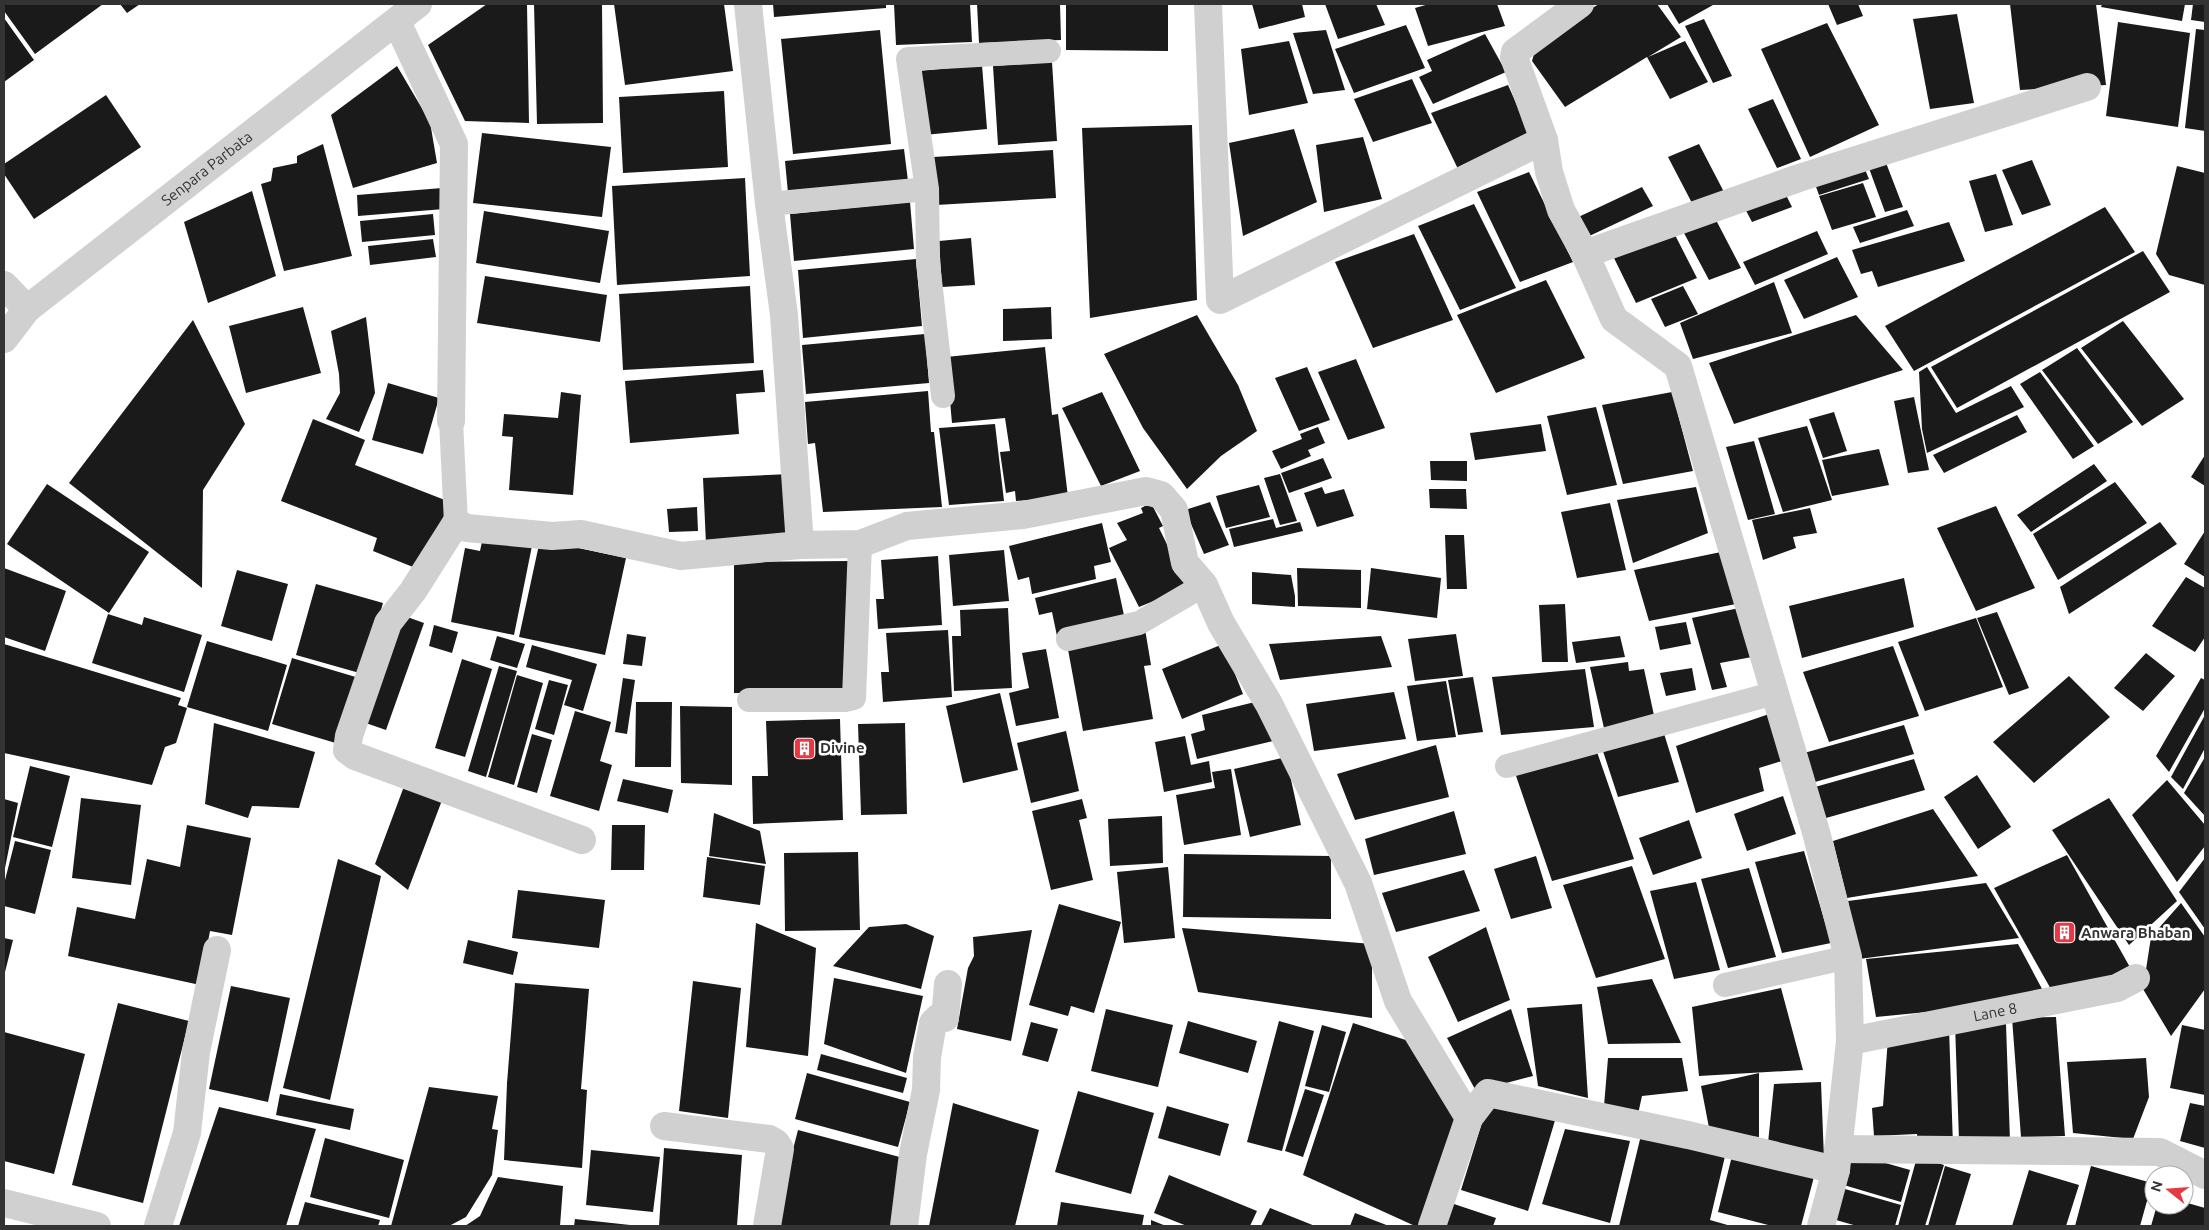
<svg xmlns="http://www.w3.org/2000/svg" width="2209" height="1230" font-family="Ubuntu,sans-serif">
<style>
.building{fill:#1a1a1a}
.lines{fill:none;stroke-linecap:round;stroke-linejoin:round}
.lane{stroke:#d0d0d0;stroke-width:24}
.street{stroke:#d0d0d0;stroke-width:28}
.labels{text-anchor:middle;stroke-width:5;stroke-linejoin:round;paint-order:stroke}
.street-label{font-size:15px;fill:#333;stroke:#fff}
.poi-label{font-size:15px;font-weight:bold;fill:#333;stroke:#fff;text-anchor:start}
</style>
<rect width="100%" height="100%" fill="#fff"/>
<path class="building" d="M4,4H103L35,54L4,11Z
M120,4H140L127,13Z
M487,4H527L529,123L465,121L428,45Z
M534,4H602L603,123L537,124Z
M614,4H724L733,71L625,85Z
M773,4H886V8L774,17Z
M894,4H970L972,42L896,45Z
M977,4H1060L1061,40L979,43Z
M1066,4H1168V51L1066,50Z
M1252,4H1302L1305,17L1259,29Z
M1325,4H1376L1385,25L1338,39Z
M1429,4H1497L1505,26L1428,46L1415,8Z
M1599,4H1657L1681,37L1648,57L1685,41L1708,82L1670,99L1647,57L1565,107L1532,61L1538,40Z
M1667,4H1712L1713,5L1679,24Z
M1828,4H1858L1863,16L1837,25Z
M2010,4H2096L2106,85L2020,90Z
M2102,4H2185L2182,21L2101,7Z
M2193,4H2205V22L2191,20Z
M1957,14L1974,103L1930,109L1913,19Z
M4,18L34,60L4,82Z
M1704,19L1732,76L1713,83L1685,26Z
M2118,22L2190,33L2178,127L2106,116Z
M1827,23L1879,125L1810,157L1761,49Z
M1406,25L1425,68L1354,93L1335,49Z
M2196,29L2205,30V131L2185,128Z
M880,30L891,144L793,154L781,39Z
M1326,30L1345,90L1313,94L1293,33Z
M1485,34L1506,72L1433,104L1419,77L1432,71L1427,60Z
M1289,41L1308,103L1249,115L1241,49Z
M1052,62L1057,141L998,145L993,66Z
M982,65L987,129L924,135L919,71Z
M397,66L430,122L437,163L353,188L331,115Z
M1412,79L1432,123L1373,142L1354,99Z
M1508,85L1533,141L1458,169L1431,113Z
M724,91L728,167L623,173L619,97Z
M106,95L141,147L34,219L4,174V164Z
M1773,99L1801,159L1777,168L1748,109Z
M1192,125L1197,300L1090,318L1082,128Z
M1294,129L1317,202L1243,236L1229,143Z
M482,133L611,147L602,217L473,203Z
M1363,137L1382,199L1324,212L1316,145Z
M323,144L352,256L284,271L261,184L271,181L273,168L297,163V156Z
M1699,144L1724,192L1693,205L1668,157Z
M904,149L908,181L788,193L785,161Z
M1053,150L1056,198L936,205L933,157Z
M1883,155L1903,207L1885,212L1866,160Z
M1861,160L1869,179L1819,195L1812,176Z
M2032,160L2051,205L2022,215L2002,170Z
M2177,166L2205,173V285L2169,275L2156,254Z
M1529,172L1573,262L1520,282L1477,192Z
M1996,174L2013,225L1985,232L1969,181Z
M745,178L750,276L617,285L612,186Z
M1863,183L1876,217L1832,230L1819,196Z
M1642,187L1653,206L1583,239L1572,220Z
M1782,187L1792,207L1752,222L1742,203Z
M442,188L444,209L358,216L357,195Z
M252,191L276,276L208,303L184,222Z
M910,202L914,249L794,261L790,214Z
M1474,204L1516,288L1460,310L1418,226Z
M2105,207L2135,252L1914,371L1885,326Z
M1907,210L1914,226L1860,243L1853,227Z
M484,211L609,231L600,283L476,263Z
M433,214L435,235L362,242L360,221Z
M1716,220L1741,268L1709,280L1684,233Z
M1949,222L1965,261L1878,287L1872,271L1861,274L1852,250Z
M1817,231L1828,254L1755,285L1743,262Z
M1674,233L1697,278L1636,303L1614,258Z
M1414,234L1453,320L1373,348L1335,262Z
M971,238L975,285L942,287L939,241Z
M433,239L436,257L370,265L368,246Z
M2143,251L2170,292L1957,408L1931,367Z
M1837,257L1858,297L1804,319L1784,280Z
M916,259L922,326L803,338L798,270Z
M485,276L607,295L600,342L477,323Z
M1546,280L1585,358L1496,393L1457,315Z
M1774,282L1792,333L1693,359L1680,323Z
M750,286L754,363L623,370L619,294Z
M1683,286L1698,314L1665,327L1651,299Z
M303,307L321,373L246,393L229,326Z
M1051,307L1052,339L1003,341V309Z
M1197,315L1238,385L1257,431L1221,456L1187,489L1143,428L1104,354Z
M1856,315L1903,370L1734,424L1709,363Z
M366,317L375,393L359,432L326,419L340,393L339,374L331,331Z
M193,320L245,424L203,490L202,588L69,483Z
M2123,321L2184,399L2142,426L2081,348Z
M925,334L929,383L806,394L802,345Z
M1045,347L1052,415L1058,414L1068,497L1016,501L1015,491L1006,493L1000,452L1010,451L1005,418L952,423L946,357Z
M2077,348L2133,422L2098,444L2042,370Z
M1356,359L1385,428L1348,440L1318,372Z
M1307,367L1330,420L1299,431L1275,378Z
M1927,367L1956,413L2011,386L2024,407L1927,453L1922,429L1919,372Z
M763,370L765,392L736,394L739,434L630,443L625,381Z
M2040,372L2094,446L2073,459L2020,384Z
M388,383L439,398L423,454L372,440Z
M928,391L931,432H934L942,507L823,512L815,443L808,444L805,402Z
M561,392L581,395L573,495L509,490L513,437L502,436L504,414L558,418Z
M1102,392L1140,471L1101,486L1062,408Z
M1672,392L1693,471L1623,484L1602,405Z
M1914,397L1929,470L1908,473L1894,401Z
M1596,407L1617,485L1567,495L1547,416Z
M1834,412L1847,451L1823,458L1809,419Z
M2017,415L2027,432L1944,473L1933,455Z
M313,419L365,440L355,465L450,502L423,571L373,551L377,538L281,501Z
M995,424L1004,501L949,505L939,428Z
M1541,424L1546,451L1475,460L1470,433Z
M1807,426L1832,500L1783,512L1758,438Z
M1318,427L1325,443L1308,450L1311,456L1281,469L1272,451L1302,439L1300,434Z
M1754,441L1775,514L1748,520L1726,447Z
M1879,449L1889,485L1832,496L1822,460Z
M2205,455V486L2191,477Z
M1323,458L1332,478L1289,493L1281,473Z
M1430,461H1467V481L1431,480Z
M2094,464L2107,481L2031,532L2017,515Z
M790,474L793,539L706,544L703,478Z
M1280,474L1297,521L1280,525L1264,478Z
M2115,482L2147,523L2058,580L2033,534Z
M47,484L149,552L109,613L7,544Z
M1259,485L1270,517L1226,528L1216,496Z
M1322,487L1325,494L1344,489L1354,516L1317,527L1304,493Z
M1696,487L1708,533L1633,563L1617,500Z
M1429,489H1466L1467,509L1430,508Z
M1210,502L1229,545L1204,554L1185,510Z
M1151,503L1163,526L1159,528L1188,587L1139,607L1109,548L1127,540L1117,523L1143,513L1141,508Z
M1610,503L1626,570L1577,578L1561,512Z
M1996,506L2035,588L1976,611L1937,528Z
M697,507L698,531L669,532L667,509Z
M1810,508L1817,533L1793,537L1796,548L1763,560L1752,520Z
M1273,519L1276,528L1300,522L1303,531L1234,547L1229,529Z
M2160,522L2177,544L2069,614L2060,587Z
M1102,523L1111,562L1094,566L1096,579L1032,594L1029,577L1018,580L1009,546Z
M2205,531V577L2184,564Z
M484,532L533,541L514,635L451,622L465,548L480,551Z
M1445,535H1464L1467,589H1447Z
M540,540L626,558L605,655L519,637Z
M1004,550L1009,601L953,606L949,555Z
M1721,552L1736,604L1649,621L1634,570Z
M938,556L942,625L878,629L876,599H884L881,560Z
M850,561L851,693H734V562Z
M4,568L66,591L45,651L4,637Z
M1297,568L1361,570V608L1298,606Z
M1371,568L1441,578L1437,618L1367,609Z
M237,570L288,584L272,641L221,626Z
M1252,572L1291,575L1295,596V607L1252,604Z
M2186,577L2205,588V637L2195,652L2152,626Z
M1116,578L1125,620L1057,636L1052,612L1039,615L1035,598Z
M1904,578L1914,627L1802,658L1789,606Z
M316,584L383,603L363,674L296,655Z
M1565,604L1568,662H1542L1539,605Z
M1008,608L1012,688L954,691L952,636H961L960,610Z
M1739,608L1752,657L1720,663L1727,687L1712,690L1692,618Z
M1997,612L2029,688L2009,695L1977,618Z
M108,614L142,625L144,617L202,635L184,692L92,663Z
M399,614L424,623L386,730L360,721Z
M1976,618L2003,687L1925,711L1898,642Z
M1686,622L1691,644L1660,650L1655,627Z
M434,625L458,632L452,653L429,646Z
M1145,629L1151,665L1144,666L1153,719L1083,731L1067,644Z
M948,630L952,697L883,702L881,672H889L886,633Z
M627,634L646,637L642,666L623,664Z
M1456,634L1463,676L1415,681L1408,639Z
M497,636L525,644L517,668L490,660Z
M1381,636L1392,667L1280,680L1269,644Z
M1620,636L1625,657L1576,663L1572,642Z
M207,641L287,665L268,731L187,707Z
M4,644L181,698L178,705L187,708L176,743L165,747L152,785L4,753Z
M1223,644L1243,694L1182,719L1162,669Z
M532,645L597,664L583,711L564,705L572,680L526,667Z
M1893,646L1919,716L1829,742L1803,672Z
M1046,649L1059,718L1016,726L1009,693L1029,688L1022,653Z
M2146,653L2175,676L2143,711L2114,688Z
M292,658L359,678L339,744L272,724Z
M462,659L492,669L465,757L435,748Z
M1628,662L1629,671L1644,669L1655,720L1604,728L1590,667Z
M499,666L517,671L486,777L468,771Z
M1692,668L1696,690L1666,696L1660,673Z
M1585,669L1594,727L1501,735L1492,677Z
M517,675L543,683L514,785L488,777Z
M2069,676L2110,717L2034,783L1993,742Z
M1473,677L1483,732L1458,735L1448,680Z
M623,678L635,680L627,734L615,732Z
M2201,678L2205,680V708L2169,772L2156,756Z
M549,680L568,685L554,735L535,729Z
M1446,681L1456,737L1417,741L1407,686Z
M1394,692L1406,739L1314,751L1306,704Z
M1000,693L1018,770L963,783L946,706Z
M1263,700L1273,741L1197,759L1191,734L1205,730L1202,715Z
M636,702H672L671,767H635Z
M680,706L732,707V785L681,783Z
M575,711L611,722L600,761L612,765L599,811L550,796Z
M1772,713L1785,760L1759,768L1764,791L1696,813L1676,746Z
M2205,715V748L2183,789L2171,777Z
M840,719L843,820L753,824L752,776H768L766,721Z
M214,723L315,752L299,808L252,806L248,818L205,804Z
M905,723L907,814L861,815L858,724Z
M1904,725L1914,754L1815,782L1804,753Z
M1662,727L1679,782L1618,797L1600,742Z
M1066,731L1079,791L1031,803L1017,743Z
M532,734L552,740L537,793L517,787Z
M1185,736L1191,765L1209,761L1212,782L1164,792L1155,742Z
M1436,745L1449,797L1355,820L1337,774Z
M1596,749L1634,859L1552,881L1514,770Z
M1286,757L1301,825L1250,837L1234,769Z
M2205,757V816L2184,793Z
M1914,759L1925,790L1826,818L1815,787Z
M30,766L70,776L52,847L13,837Z
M1231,769L1241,835L1184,845L1176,795L1215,788L1212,772Z
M1977,775L2011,827L1978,849L1944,797Z
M623,779L673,790L668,813L617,801Z
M2167,780L2205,825V846L2177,882L2132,815Z
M406,781L444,795L408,890L375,864Z
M1783,796L1796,834L1747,851L1734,814Z
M81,798L141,805L131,885L72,878Z
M2109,798L2177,901L2129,945L2052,830Z
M4,799L18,803L5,868H4Z
M1082,799L1087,818L1079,820L1093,880L1051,890L1032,811Z
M1933,809L1978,876L1847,898L1833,841Z
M1454,811L1466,854L1374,875L1365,839Z
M714,813L760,831L766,864L709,856Z
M1162,816L1163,863L1110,866L1108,819Z
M1689,820L1702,858L1653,875L1639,838Z
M187,825L251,838L232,935L210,931L200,985L68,956L77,907L135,919L147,859L180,867Z
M612,825H645L644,870H611Z
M15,841L51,850L35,914L4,906V884Z
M1804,851L1831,943L1782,953L1755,862Z
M858,852L860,930L785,931L784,853Z
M1184,854L1331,856V919L1183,917Z
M2067,855L2136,978L2057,1000L1994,888Z
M1536,856L1552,908L1511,919L1494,869Z
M707,857L765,866L760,905L703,897Z
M2205,858V929L2179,892Z
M338,859L381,876L330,1100L283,1088Z
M1632,866L1665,959L1596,978L1563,885Z
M1168,867L1175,938L1124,943L1117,872Z
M1749,868L1776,957L1728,968L1701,879Z
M1464,870L1480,911L1396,932L1382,893Z
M1696,882L1720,970L1674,979L1650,891Z
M1986,883L2019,938L1859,959L1848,901Z
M518,890L605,900L599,948L512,938Z
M2181,903L2205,937V989L2171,1036L2143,989L2151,937Z
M1059,904L1121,922L1094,1013L1071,1006L1068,1016L1029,1005Z
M756,923L816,948L808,1056L746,1047Z
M906,924L934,936L921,989L833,966L869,927Z
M1486,927L1510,1000L1458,1022L1428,957Z
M1182,928L1372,944V1018L1198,992Z
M1032,930L1011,1041L957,1029L968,968L974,956L973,937Z
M4,938L13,940L4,976Z
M468,940L518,952L513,975L463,963Z
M2018,944L2048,1000L1876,1017L1866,959Z
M834,978L923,996L906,1073L824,1044Z
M1652,979L1681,1043L1608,1044L1597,987Z
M693,981L741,988L728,1118L679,1111Z
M515,983L589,989L581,1089L587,1090L582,1168L504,1160L507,1083Z
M231,986L290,998L268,1102L209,1089Z
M1781,988L1803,1070L1699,1076L1692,1007Z
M118,1003L189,1021L143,1203L72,1185Z
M1582,1004L1588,1098L1538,1086L1527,1008Z
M1106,1009L1173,1025L1158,1087L1091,1071Z
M1511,1009L1533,1076L1476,1091L1447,1038Z
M2056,1017L2065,1136L2021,1137L2012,1018Z
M1188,1021L1257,1041L1248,1073L1179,1053Z
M1279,1021L1314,1031L1282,1151L1247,1142Z
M1031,1022L1058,1029L1048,1062L1022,1055Z
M1353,1023L1412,1042L1458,1121L1422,1226H1415L1303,1175Z
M1955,1024H2006L2010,1141L1959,1140Z
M1322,1025L1346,1032L1329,1092L1305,1086Z
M2182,1025L2205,1030V1095L2170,1088Z
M1949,1028L1953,1146L1918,1147L1917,1134L1874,1136L1872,1108L1883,1106L1888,1038Z
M4,1032L85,1054L54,1174L4,1161Z
M821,1054L907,1078L903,1093L817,1070Z
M1608,1058H1682L1688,1091L1642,1096L1638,1114L1604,1106Z
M2146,1058L2149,1097L2133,1139L2073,1133L2067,1062Z
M807,1073L910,1102L898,1147L795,1119Z
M1759,1073V1137L1710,1133L1701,1086Z
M1821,1082L1824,1159L1768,1143L1774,1084Z
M429,1087L498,1096L492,1129L498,1130L492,1175L466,1217L449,1226H391Z
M1305,1089L1324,1095L1303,1157L1285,1151Z
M1078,1091L1154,1113L1131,1194L1055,1172Z
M280,1094L354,1109L350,1130L276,1115Z
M1490,1097L1556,1117L1528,1211L1461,1190Z
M953,1103L1039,1130L1015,1226H929Z
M2190,1103L2205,1106V1148L2180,1141Z
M1167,1106L1229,1124L1220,1156L1158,1138Z
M219,1107L316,1129L286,1226H179Z
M1565,1129L1630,1141L1610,1223L1542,1204Z
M798,1130L911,1160L893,1226H786L774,1223Z
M1642,1131L1726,1152L1710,1220L1731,1226H1619Z
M325,1138L404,1160L389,1218L310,1197Z
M664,1148L742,1155L737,1226H659Z
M591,1150L660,1157L653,1212L586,1205Z
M1733,1152L1815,1173L1801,1226H1772L1718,1212Z
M1847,1152L1910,1170L1901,1202L1837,1183Z
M1917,1157L1944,1165L1925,1226H1898Z
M1945,1166L1971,1174L1955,1226H1928Z
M2091,1166L2152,1183L2140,1226H2075Z
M2029,1170L2079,1185L2066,1226H2012Z
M1169,1175L1257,1211L1250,1226H1187L1154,1213Z
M498,1177L563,1186L560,1226H465L480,1216Z
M1838,1187L1901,1205L1895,1226H1857L1829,1218Z
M305,1202L380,1220L378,1226H298Z
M1061,1202L1144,1215L1142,1226H1057Z
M2184,1202L2205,1208V1226H2151L2157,1205H2184Z
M1451,1203L1496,1218L1493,1226H1443Z
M1270,1208L1315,1226H1261Z
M1355,1213L1389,1226H1350Z
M575,1219L630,1225V1226H574Z
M1151,1220L1166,1226H1151Z"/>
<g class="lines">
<path class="lane" d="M927,189L928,263L943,396
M769,204L927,189L908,59L1049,51
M451,421L456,523
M1068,639L1139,623L1204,585
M749,700H845L854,698L860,544
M1507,766L1775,693
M1725,985L1848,957"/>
<g class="street">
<path d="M748,4L769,204L784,315L800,545"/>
<path d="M1208,4L1220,300L1544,140"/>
<path d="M1580,4L1515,52L1514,57L1544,140L1549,172L1561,210L1585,254L1614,319L1678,366L1816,832L1848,957L1850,1041L1836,1170L1821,1226"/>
<path d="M397,22L454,144L451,421"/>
<path d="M1585,254L1799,178L2087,87"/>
<path d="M4,285L27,309"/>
<path id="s1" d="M4,339L27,309L418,4"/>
<path d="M582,840L355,756L347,750L349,736L388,623L413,591L456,523L467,528L552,536L581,534L681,556L800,545L860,544L907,526L1023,515L1146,491L1161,495L1174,510L1185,563L1204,585L1221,623L1269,704L1358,883L1398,1001L1469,1118L1432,1226"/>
<path id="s2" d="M1850,1041L2117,988L2136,978"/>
<path d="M1469,1118L1488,1093L1688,1135L1836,1170"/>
<path d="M664,1126L769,1139L776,1143L780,1149L767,1226"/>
<path d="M1838,1149L2160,1152L2205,1175"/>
<path d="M4,1203L97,1226"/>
<path d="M158,1226L187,1133L196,1052L217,950"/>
<path d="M904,1226L913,1154L926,1090L927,1057L933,1023L938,1018H945L948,984"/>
</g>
</g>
<defs>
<symbol id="building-square" viewBox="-11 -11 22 22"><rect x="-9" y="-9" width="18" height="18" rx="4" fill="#e63946" stroke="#fff"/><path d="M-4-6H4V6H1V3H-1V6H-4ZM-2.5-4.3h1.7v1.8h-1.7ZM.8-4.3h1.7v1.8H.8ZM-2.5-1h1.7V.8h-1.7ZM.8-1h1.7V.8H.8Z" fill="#fff"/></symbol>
</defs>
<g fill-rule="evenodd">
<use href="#building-square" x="792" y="736" width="25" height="25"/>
<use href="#building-square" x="2052" y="920" width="25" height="25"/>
</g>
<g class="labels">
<g class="street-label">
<text dy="5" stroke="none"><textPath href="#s1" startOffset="266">Senpara Parbata</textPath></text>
<text dy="5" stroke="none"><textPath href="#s2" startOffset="148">Lane 8</textPath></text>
</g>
<g class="poi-label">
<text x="820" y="753">Divine</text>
<text x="2081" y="938">Anwara Bhaban</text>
</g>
</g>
<rect width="2209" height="1230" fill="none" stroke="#333333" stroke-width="10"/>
<g transform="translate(2169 1190) rotate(287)"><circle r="24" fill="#ffffff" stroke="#adadad"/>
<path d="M0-4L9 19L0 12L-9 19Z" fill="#e63946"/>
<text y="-8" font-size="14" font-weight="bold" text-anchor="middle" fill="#333333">N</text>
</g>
</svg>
